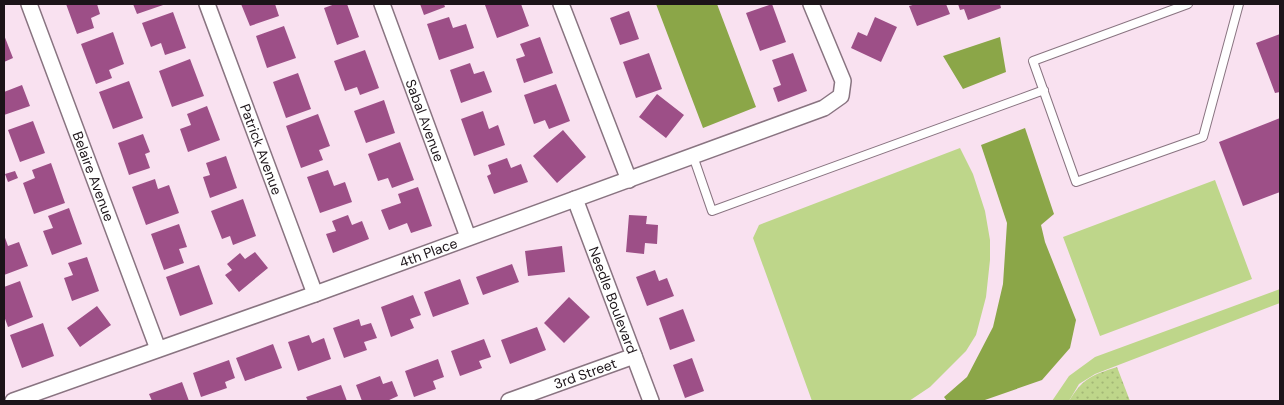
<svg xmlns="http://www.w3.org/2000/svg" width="1284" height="405" font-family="'DM Sans',sans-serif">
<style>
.grass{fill:url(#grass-dots)}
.garden{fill:#bed68a}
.water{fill:#8ba648}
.building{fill:#9d4f87}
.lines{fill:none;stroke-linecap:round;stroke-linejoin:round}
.service-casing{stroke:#897481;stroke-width:10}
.minor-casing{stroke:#897481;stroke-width:18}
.service{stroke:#fff;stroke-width:8}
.minor{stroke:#fff;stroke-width:15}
.labels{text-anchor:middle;stroke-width:4.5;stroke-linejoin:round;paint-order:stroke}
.street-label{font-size:14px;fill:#1c1419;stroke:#fdf3f9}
</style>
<defs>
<pattern id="grass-dots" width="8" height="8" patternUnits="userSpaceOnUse" patternTransform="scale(1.25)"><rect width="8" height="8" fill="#bed68a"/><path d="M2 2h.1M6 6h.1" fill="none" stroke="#a3b776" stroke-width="1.8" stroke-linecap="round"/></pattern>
</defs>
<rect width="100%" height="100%" fill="#f9e1f0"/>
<path class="grass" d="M1117,367L1130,401H1069C1083,378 1092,375 1117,367Z"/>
<path class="garden" d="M960,148L973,174L985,211L990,240V260L986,297L976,335L966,351L930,387L909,401H812L753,238L759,225Z
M1215,180L1252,279L1100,336L1063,237Z
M1280,289V303L1095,374L1079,384L1069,401H1052L1069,376L1095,357Z"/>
<path class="water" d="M656,4H717L756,107L703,128Z
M1000,37L1006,72L963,89L943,56Z
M1025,128L1054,214L1041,225L1045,242L1076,320L1070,348L1042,380L982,401H947L944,397L967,377L993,327L1003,284L1007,223L981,145Z"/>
<path class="building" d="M66,4H97L100,14L91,18L94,28L77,34Z
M133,4H166L137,14Z
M241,4H275L279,16L250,26Z
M335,4H347L359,37L337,45L324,8Z
M420,4H444L445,7L424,15Z
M489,4H521L529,26L497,38L485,5Z
M772,4L786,42L760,51L746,13Z
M916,4H946L950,14L917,26L909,6Z
M958,4H1000L1001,8L968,20L964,9L960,10Z
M629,11L639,39L620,45L610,18Z
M173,12L186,48L165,55L161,43L151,47L142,23Z
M449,17L453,28L466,24L474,48L439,60L427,24Z
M875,17L897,27L881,62L851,48L858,32L867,36Z
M284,26L296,58L267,68L256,36Z
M113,32L124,64L109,70L112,78L96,84L81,44Z
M1280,34V92L1275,93L1256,43Z
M4,35L13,58L4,62Z
M540,37L553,73L524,83L516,59L525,56L520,44Z
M365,50L379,88L360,95L357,87L345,91L334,61Z
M649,53L662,89L636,98L623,62Z
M793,53L807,91L778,102L773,88L781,85L772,60Z
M190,59L204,96L172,107L159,71Z
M470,63L474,74L484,71L492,92L461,103L450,70Z
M298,73L311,109L286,118L273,82Z
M129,81L143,118L113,129L99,92Z
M556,84L570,121L549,129L545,120L534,124L524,95Z
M22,85L30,106L4,115V92Z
M657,94L684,115L666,138L639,117Z
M384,100L395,133L366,143L354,111Z
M207,106L220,140L188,152L180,129L191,125L187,114Z
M483,111L489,129L498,125L505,145L474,156L461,119Z
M318,114L330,146L319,150L323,160L301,168L286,126Z
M1280,118V192L1243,206L1219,142Z
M33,121L45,153L20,162L8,130Z
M563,130L586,157L557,183L533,156Z
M143,134L150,152L145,154L150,168L129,175L118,143Z
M400,142L414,180L392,188L388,178L378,181L368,154Z
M226,156L237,188L210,198L203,177L210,175L206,163Z
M507,158L511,168L521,164L528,182L494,194L487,176L491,174L488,165Z
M51,163L65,203L34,214L23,183L35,178L32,170Z
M328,170L334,186L345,182L352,202L320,213L307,177Z
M15,171L18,178L8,182L5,174Z
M155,179L158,189L169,185L179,213L146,225L132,187Z
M418,187L432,226L411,233L407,223L389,230L381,210L401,203L398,194Z
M243,199L256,236L233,245L230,236L222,239L211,211Z
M69,208L82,244L52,255L43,231L53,228L48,216Z
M348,215L352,225L362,221L369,239L333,253L326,234L336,231L332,221Z
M629,215L647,216L646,224L658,225L657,244L645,243L644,254L626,252Z
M179,224L187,247L179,249L184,263L164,270L151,234Z
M4,235L8,246L19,242L28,266L4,275Z
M562,246L565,272L528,276L525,251Z
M255,252L268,268L239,292L225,275L232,270L227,264L240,253L245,259Z
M87,257L99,291L72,301L64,278L73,275L68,263Z
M512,264L519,282L483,295L476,277Z
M199,265L213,304L180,316L166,277Z
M655,270L659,281L667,278L674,296L647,306L636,277Z
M460,279L469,304L433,317L424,292Z
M20,281L33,317L8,327L4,316V287Z
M413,295L421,315L410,319L414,328L391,337L381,307Z
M569,297L590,317L564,343L544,323Z
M97,306L111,325L80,347L67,328Z
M683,309L695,341L670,350L659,318Z
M359,319L361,326L371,323L377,338L364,342L367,350L344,358L333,328Z
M43,323L54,356L22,368L10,335Z
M537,327L546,350L510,364L501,340Z
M309,335L312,343L324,338L331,359L298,371L288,342Z
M484,339L491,357L479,361L482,368L460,376L451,351Z
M273,344L282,368L245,381L236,358Z
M692,358L704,391L685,398L673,365Z
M438,359L444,377L433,381L436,389L414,397L405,371Z
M229,360L235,378L225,382L227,388L201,397L193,373Z
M380,376L383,384L392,381L398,396L387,401H362L356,385Z
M182,382L189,401H152L149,394Z
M341,385L347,401H308L306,397Z"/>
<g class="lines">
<defs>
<path id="service" d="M1188,4L1033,61L1076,182L1203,137L1239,4
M693,156L712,211L1044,90"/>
<g id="minor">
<path id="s1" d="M29,4L158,349"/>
<path id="s2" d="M207,4L315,294"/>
<path id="s3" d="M382,4L468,237"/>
<path d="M561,4L629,180"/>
<path id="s4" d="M575,199L651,401"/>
<path id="s5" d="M13,401L315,294L824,108L841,96L843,81L811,4"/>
<path id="s6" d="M509,401L634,356"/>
</g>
</defs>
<use href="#service" class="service-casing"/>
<use href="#minor" class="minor-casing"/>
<use href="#service" class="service"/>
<use href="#minor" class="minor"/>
</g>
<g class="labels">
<g class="street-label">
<text dy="5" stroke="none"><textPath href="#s3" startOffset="124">Sabal Avenue</textPath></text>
<text dy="5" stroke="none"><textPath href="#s2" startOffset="155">Patrick Avenue</textPath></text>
<text dy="5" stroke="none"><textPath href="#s1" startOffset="184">Belaire Avenue</textPath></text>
<text dy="5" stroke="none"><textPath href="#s5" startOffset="441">4th Place</textPath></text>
<text dy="5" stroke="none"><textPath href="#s4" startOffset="108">Needle Boulevard</textPath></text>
<text dy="5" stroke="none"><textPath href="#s6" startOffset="81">3rd Street</textPath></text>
</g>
</g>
<rect width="1284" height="405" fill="none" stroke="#1c1419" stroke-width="10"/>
</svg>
